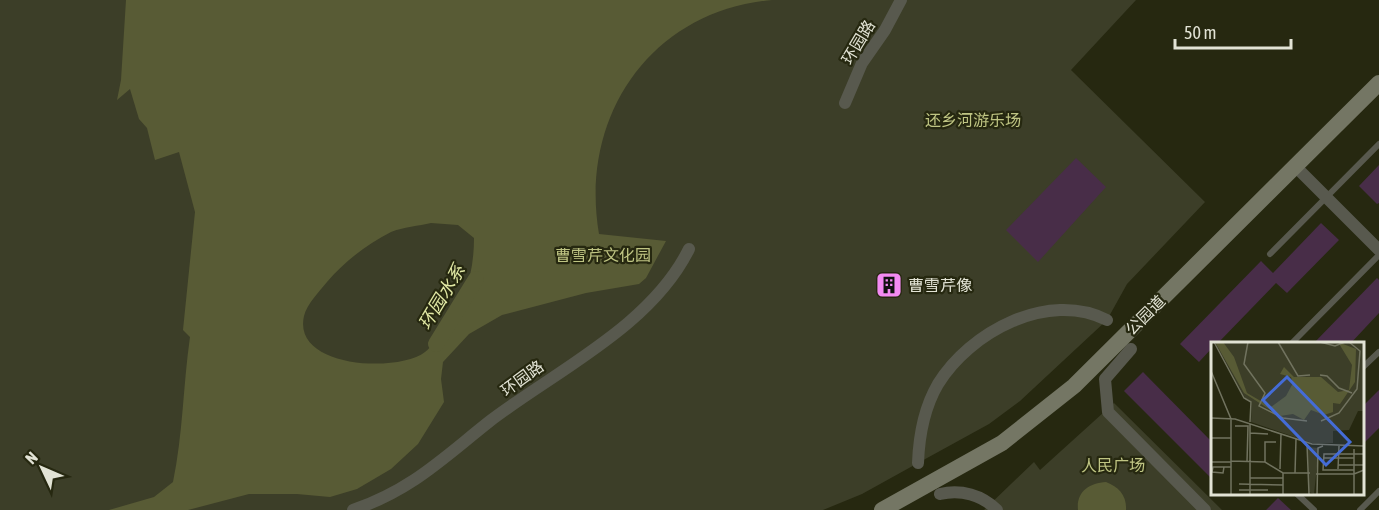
<svg xmlns="http://www.w3.org/2000/svg" width="1379" height="510" font-family="'Asap Condensed','Noto Sans SC',sans-serif">
<style>
.green{fill:#3c3e28}
.water{fill:#585b35;fill-rule:evenodd}
.lines{fill:none;stroke-linecap:round;stroke-linejoin:round}
.canal{stroke:#585b35;stroke-width:16}
.building{fill:#482d48}
.lane{stroke:#58594e;stroke-width:6}
.street{stroke:#58594e;stroke-width:12}
.secondary{stroke:#747664;stroke-width:16}
.labels{text-anchor:middle;stroke-width:4.5;stroke-linejoin:round;paint-order:stroke}
.street-label{font-size:16px;fill:#e2e3d5;stroke:#262810}
.park-label{font-size:16px;fill:#bfc583;stroke:#262810}
.poi-label{font-size:16px;fill:#e2e3d5;stroke:#262810;text-anchor:start}
.water-label{font-size:18px;font-style:italic;fill:#e1e8a4;stroke:#262810}
.inset-road{fill:none;stroke:#71735f;stroke-width:1.5}
.view{fill:#446cd7;fill-opacity:0.15;stroke:#446cd7;stroke-width:3}
.inset-edge{fill:none;stroke:#e2e3d5;stroke-width:3}
</style>
<rect width="100%" height="100%" fill="#262810"/>
<path class="green" d="M0,0H1136L1071,70L1205,202L1127,284L1107,320L1020,401L989,424L918,463L862,494L823,510H0Z
M1114,403L1222,510H984L1034,462L1040,470Z"/>
<path class="water" d="M126,0H772C650,11 579,117 599,234L666,241L646,278L639,284L586,293L502,315L469,334L443,362L441,379L444,402L418,444L391,469L357,489L330,497L297,494H249L188,510H109L154,497L173,482C183,434 183,386 190,337L183,330L195,212L179,152L155,160L147,128L139,119L130,89L117,100L121,80ZM431,223L458,225L474,238C474,275 464,306 440,335C435,340 431,348 425,352C398,373 292,368 304,316C307,304 319,292 327,282C344,262 367,244 391,232C403,227 419,226 431,223Z
M1106,482C1119,487 1127,496 1126,510H1078C1076,492 1089,483 1106,482Z"/>
<g class="lines">
<path class="canal" d="M436,344L476,279"/>
</g>
<path class="building" d="M1076,158L1106,187L1038,262L1006,230Z
M1379,165V203L1377,204L1359,186Z
M1321,223L1339,240L1287,293L1276,283L1217,344H1212V348L1199,362L1180,344L1261,261L1273,273Z
M893,275L898,280L885,294L880,289Z
M1377,278L1379,280V313L1350,344H1313Z
M1143,372L1212,442V479L1124,391Z
M1379,390V428L1362,445V407Z
M1278,498L1291,510H1266Z"/>
<g class="lines">
<path class="lane" d="M1270,254L1379,144
M1291,344L1379,255
M1362,368L1379,352
M1297,494L1314,510
M1360,510L1379,491"/>
<path class="street" d="M845,103L862,63L885,30L901,0
M1296,167L1379,250
M1131,349L1105,379L1108,412L1205,510
M918,463C919,436 924,408 938,384C970,332 1048,290 1107,320
M940,494C961,489 982,495 997,510
M353,510C413,489 443,458 490,421C557,370 651,326 689,249"/>
<path class="secondary" d="M882,510L1002,443L1074,386L1379,83"/>
</g>
<defs>
<symbol id="building-square" viewBox="-11 -11 22 22"><rect x="-9" y="-9" width="18" height="18" rx="4" fill="#f38af2" stroke="#262810"/><path d="M-4-6H4V6H1V3H-1V6H-4ZM-2.5-4.3h1.7v1.8h-1.7ZM.8-4.3h1.7v1.8H.8ZM-2.5-1h1.7V.8h-1.7ZM.8-1h1.7V.8H.8Z" fill="#111"/></symbol>
</defs>
<g fill-rule="evenodd">
<use href="#building-square" x="874" y="270" width="30" height="30"/>
</g>
<g class="labels">
<g class="street-label">
<text transform="translate(858 42) rotate(-59)" y="6">环园路</text>
<text transform="translate(1145 315) rotate(-45)" y="6">公园道</text>
<text transform="translate(522 378) rotate(-36)" y="6">环园路</text>
</g>
<g class="park-label">
<text x="973" y="126">还乡河游乐场</text>
<text x="603" y="261">曹雪芹文化园</text>
<text x="1113" y="471">人民广场</text>
</g>
<g class="poi-label">
<text x="908" y="291">曹雪芹像</text>
</g>
<g class="water-label">
<text transform="translate(442 297) rotate(-59)" y="6">环园水系</text>
</g>
</g>
<g transform="translate(1211 342)">
<rect width="153" height="153" fill="#262810"/>
<path d="M4,0L153,1V69H147L138,88L122,89V101H101L40,80L41,60L34,56ZM97,105L108,106L103,152L98,150Z" fill="#3c3e28"/>
<path d="M4,0H12L23,15L36,51L60,65L75,54L82,41L80,35L69,32L73,25L83,35H110L127,50L138,48L141,23L127,0L145,7L144,40L129,62L122,61V70L113,73L100,68L93,78L82,72L69,74L33,51Z" fill="#585b35"/>
<path class="inset-road" d="M3,0L33,56L40,60L39,80M37,0L33,22L54,51L48,64L72,76L96,79M67,0L87,34L99,33M109,0L124,4L134,0M0,29L20,77V153M109,33L116,34L128,46L141,51M0,76L24,77L101,102L153,104M110,79L128,71L146,47L149,9L138,0M24,84H37L36,120M39,91L57,92M0,96H20M96,102L98,152M112,116H143M20,119L54,120L72,131H99M0,120H20M54,120V100H65M127,123H153M13,125L12,131L1,130L2,125H20M69,127L70,92M127,127L128,104M143,128H112L113,112H153M72,131V153M84,131L85,97M105,132H143L153,128M39,136H72M28,142L72,143M28,148H57M39,153V82M106,153L107,106L112,104M143,153V107"/>
<path class="view" d="M76,35L139,100L115,123L52,58Z"/>
<rect width="153" height="153" class="inset-edge"/>
</g>
<g transform="translate(42 468) rotate(314)" stroke="#262810" stroke-width="4.5" paint-order="stroke">
<path d="M0-4.5L10 22L0 15L-10 22Z" fill="#e2e3d5"/>
<text y="-9" font-size="16" font-weight="bold" text-anchor="middle" fill="#e2e3d5">N</text>
</g>
<path d="M1175 39v9h116v-9" fill="none" stroke="#e2e3d5" stroke-width="3"/>
<text x="1184" y="39" font-size="18" fill="#e2e3d5" stroke="#262810" stroke-width="4.5" paint-order="stroke">50 m</text>
</svg>
